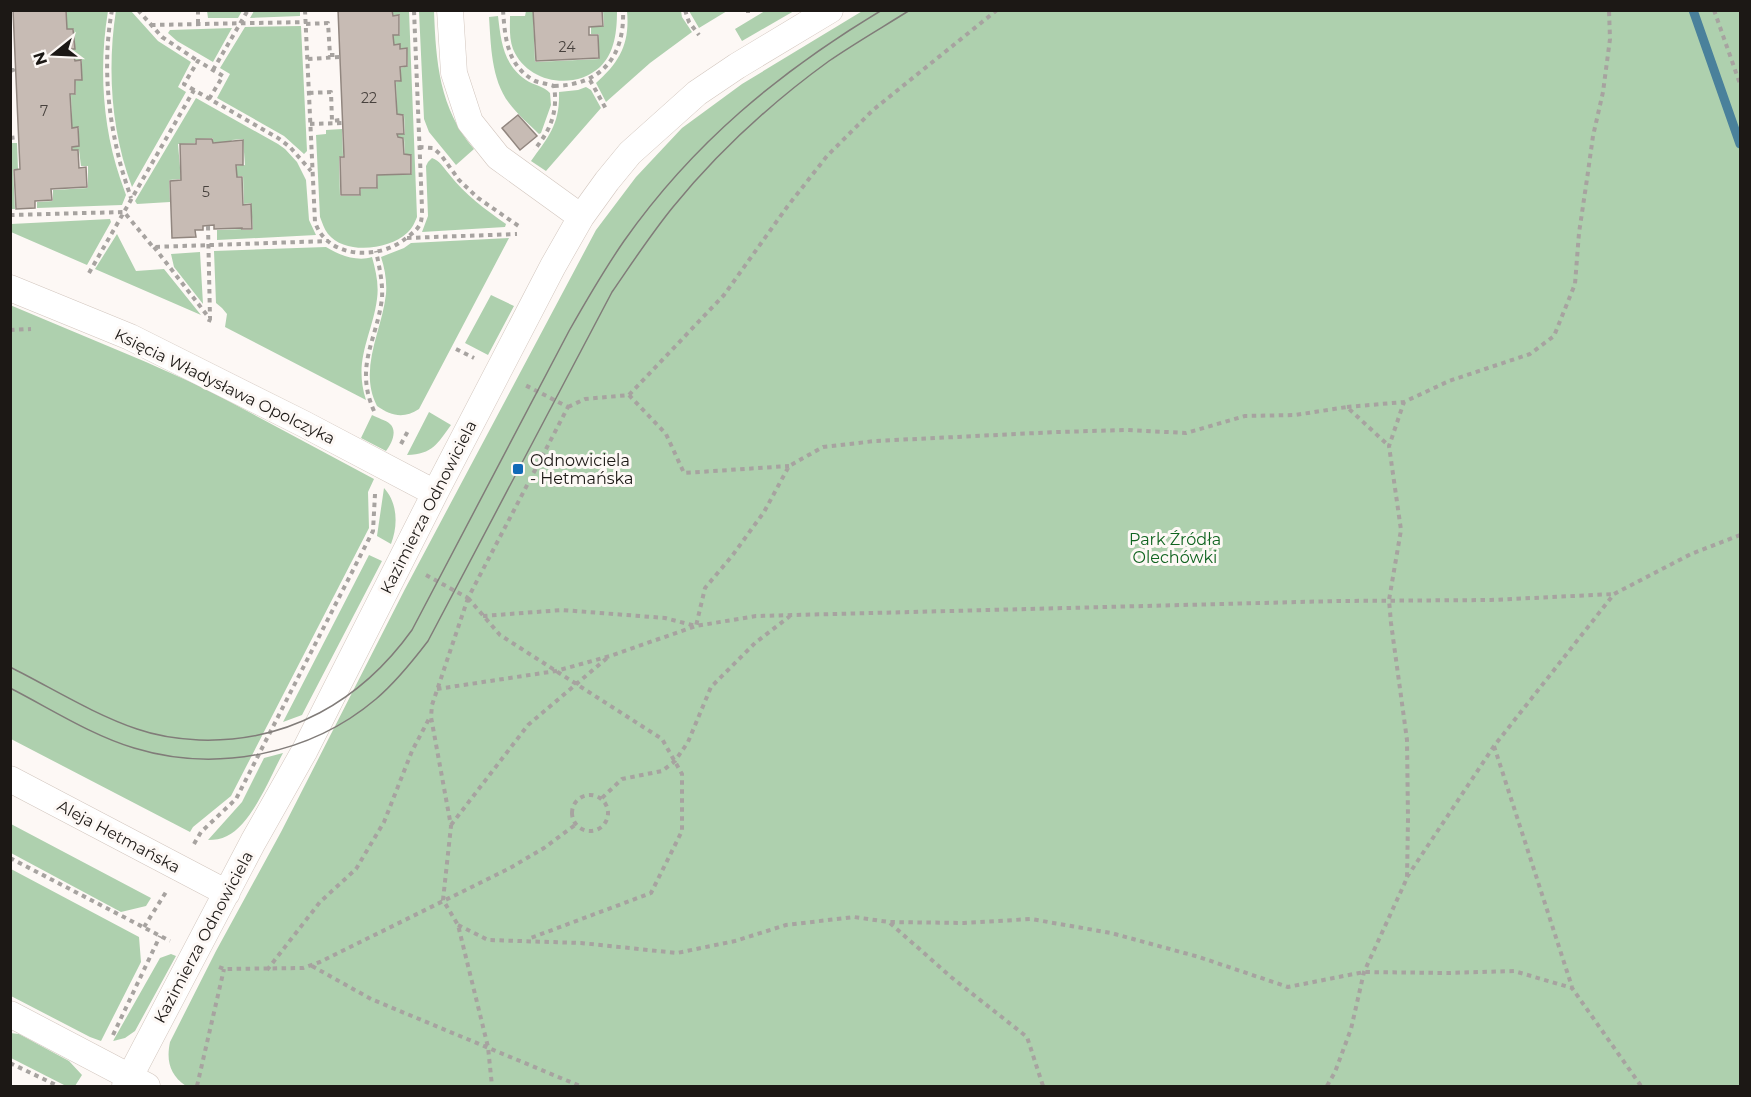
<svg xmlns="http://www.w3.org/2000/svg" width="1751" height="1097" font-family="Montserrat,sans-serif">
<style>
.green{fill:#aed0ae}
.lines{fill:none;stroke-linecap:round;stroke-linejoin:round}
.stream{stroke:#4a819b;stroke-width:9}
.building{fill:#c7bbb4;stroke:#91867f;stroke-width:1.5}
.minor-casing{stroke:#d2c6be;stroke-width:27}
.path{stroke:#a7a3a0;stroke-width:4;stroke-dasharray:4.5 4.5;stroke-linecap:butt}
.minor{stroke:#fff;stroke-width:26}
.tram{stroke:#817c79;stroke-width:1.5}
.poi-dot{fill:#116ab7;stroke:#fdf8f5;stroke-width:2}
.labels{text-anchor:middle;stroke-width:6;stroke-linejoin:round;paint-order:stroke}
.number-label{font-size:14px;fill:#47413d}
.street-label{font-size:16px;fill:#1c1815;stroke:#fdf8f5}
.poi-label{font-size:16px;fill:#1c1815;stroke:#fdf8f5;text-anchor:start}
.park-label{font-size:16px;fill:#106420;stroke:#fdf8f5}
</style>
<rect width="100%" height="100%" fill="#fdf8f5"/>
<path class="green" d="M116,10L131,11L158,41L191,62L178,87L186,92L132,187C111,131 107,69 116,10Z
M864,10L1740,11V1086H186C170,1075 166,1061 170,1042L216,951L281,832L405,589L596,230L636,177L682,128L742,84Z
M66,11H108C99,65 102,125 120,178C122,184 124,189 126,195L122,205L37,208V202L53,201V190L88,188V166H81L79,150H73V147L79,146V127H72L71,95L76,94L75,81L82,80V60H75V57H68V49H75L74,29H67Z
M207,11V10L242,11L238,18H208Z
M254,11H300V16L250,18Z
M393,11H409L417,217C415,222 412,229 407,233C389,250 345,255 328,234C324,229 322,222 320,217L316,135L326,134V130L342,129L343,156L339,157L340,196H360L361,189H377L378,175L412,174V155L405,154L404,138L398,137V134H405L404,115L397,114L396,82L401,81V68L408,66L407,48H400V44H394L393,35H400V15H393Z
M419,11H434C436,62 439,108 474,149L456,165L429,132L424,119Z
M603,11H617C617,30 615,53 600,67C574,91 527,83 513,49C509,38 510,27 510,16H525L526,11H533L535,62L599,59V34H591V27L604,26Z
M627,11H681L682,17L692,32L650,63L606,102L596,83C620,62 630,43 627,11Z
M689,11H688H727L699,28Z
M765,11H794L742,41L735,29Z
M498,16C501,41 503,64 526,80C533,85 544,86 550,93L551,105L541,133L539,134C529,124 517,114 509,103C491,79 491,45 489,17Z
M301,26L307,151L304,154L284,136L217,98L230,74L220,68L245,27Z
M232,28L213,62L177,41L168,33L170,30Z
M586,87L591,90L601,108L546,171L531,161C549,136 560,124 559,92L578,90Z
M196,98L278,144L285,149L297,162L306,180L309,220L316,235L217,240V230L242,229V230H253L251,203L244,204L243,176H237V166L245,165L243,139L232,140L231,142H213V138L195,139V143L178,144L181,179L169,180L170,202L137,204L135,201Z
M10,143H17L18,169H13L15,209H11Z
M432,158C440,161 443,167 449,174C465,195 485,209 506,224L505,227L422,232L428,216L426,166L428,162Z
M110,219L111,222L87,265L11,232V224Z
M117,234L136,271L164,269L201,315L95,269Z
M509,238L419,409C404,419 391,416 377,406C358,369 382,331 386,294C387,282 385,269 381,257L404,248L411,243Z
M326,247C339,255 357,262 372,257C376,271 379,285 377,299C372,336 353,360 366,400L225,327L227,314L222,308L216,303L214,251Z
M200,252L203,304L174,267L171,254Z
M491,295L514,306L488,355L465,343Z
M10,305L146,362L204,388L374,479L368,492L369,528L231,796L193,827L190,832L11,739Z
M429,412L451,425C437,444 433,454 407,455Z
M372,415C377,418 386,420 390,424C398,431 391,445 386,451L361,438Z
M384,488C398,503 398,526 391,544L377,536Z
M369,555L382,561L302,715L283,722Z
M283,753C270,777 252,824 227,836C221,839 215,840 208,840L242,802L264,758Z
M10,824H11L151,898L146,906L121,912L11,853Z
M11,869L139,937L141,962L101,1041L90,1037L11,996Z
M171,954L176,956L135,1031L125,1038L113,1041L160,958Z
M10,1033L19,1034L69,1061L82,1075L75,1086H66L11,1058Z"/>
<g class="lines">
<path class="stream" d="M1693,10L1740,144"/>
</g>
<path class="building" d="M13,10H66L67,29H73L75,49H67L68,57H74L75,61L81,60L82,80H75V94H70L72,128L78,127L79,146L72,147V150H78L79,168L86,167L87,187L51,189L52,200L35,201V208L16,209L14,170L20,169Z
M338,10H392L393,16L399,15V35H393L394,45L400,44V49L407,48V66L400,67L401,81H395L397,114L403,115L404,134H397L398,137L403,138L404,154L411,155V174L377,175V188H360V195H341L340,157H344Z
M533,10H602L603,26L589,27V35H598L599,58L536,61Z
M518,115L537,136L520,150L502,128Z
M196,139H212L213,143L243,140V165H236L237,177H242L243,205L251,204L252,229H242V228L214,229V225L203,226V230H195L196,237L172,238L170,181L181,180L180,144H196Z"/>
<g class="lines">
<defs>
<path id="minor" d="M450,10L454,73L470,122L498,157L581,217
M10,288L130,337L304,424L435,493
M10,779L227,893
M10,1014L147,1086
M125,1086L253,842L305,750L435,493L553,266L581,217L607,181L630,153L697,93L737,66L830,10"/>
</defs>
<use href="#minor" class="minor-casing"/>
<path class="path" d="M112,10C103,59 107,110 119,158C122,172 127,185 131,198
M138,10L162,37L198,61
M198,10V24
M305,10L315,222C327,259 379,260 405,239C410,235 416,231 419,226C422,222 422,214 422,208L414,10
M503,10C505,38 507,66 535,81C541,83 548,84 554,86C558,111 551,130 534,150
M685,10L689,22L699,35
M748,10V13
M1714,10L1740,84
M306,24L328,23L330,55H337V57
M151,25L306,22
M308,59L340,57
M213,70L248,10
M10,71L13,70L12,74
M590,80L606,109
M554,86C601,85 625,57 623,10
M194,90L184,84L198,61L223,76L209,99
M309,93L331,92L332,121L340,120V123
M310,124L343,123
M10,138L19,137
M419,147L433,148L441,155L459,180L478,198L520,227
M10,215L124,212L153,247L329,241
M208,226L210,318
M407,238L517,234
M154,247L210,319L208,324
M89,273L194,90L278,138L290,147L311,171
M10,330L31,329
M456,349L474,358
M629,395L666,434L684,473L789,466
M568,407L585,399L629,395L724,295L787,207L827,156L873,110L997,10
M1347,407L1404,402L1449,381L1530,354L1554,336L1575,284L1579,233L1587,179L1593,136L1603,92L1610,39L1609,10
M374,411C354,366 377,340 382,298C383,282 379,266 376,251
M401,444L409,429
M426,575L468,598L568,407L523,384
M468,598L500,635L662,739L682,774V831L651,893L528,939
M468,598L432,705L431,717L451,826L443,900L458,925L488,1047L492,1086
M483,616L562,610L665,618L696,626L705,588L732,556L764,512L789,466L823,447L875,441L1057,432L1127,430L1186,433L1245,416L1295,415L1347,407L1389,446
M437,689L556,671L610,656L696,626L756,616L1338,601L1491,600L1614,594
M1494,746L1572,987
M572 813a18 18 0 1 1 36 0a18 18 0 1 1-36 0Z
M602,798L622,779L662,771L675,761L688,742L711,687L755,643L790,616
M451,825L528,725L607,658
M194,844L201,832L236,799L373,531L375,494
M10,858L170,941
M1407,877L1494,746L1614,594L1691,554L1740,535
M890,923L951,977L1027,1037L1043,1086
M458,925L488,940L581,943L677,953L735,941L786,925L854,917L889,922L964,923L1031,919L1111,933L1199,957L1288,987L1364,972L1447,973L1514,971L1572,988L1641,1086
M144,927L166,892
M312,966L371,999L580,1086
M219,967L224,969L303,968L320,962L510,868L544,848L575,825
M267,970L320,902L356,869L384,822L412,751L430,717
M113,1035L160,936
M10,1063L58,1086
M197,1086L224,969
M1327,1086L1335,1072L1351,1029L1364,972L1407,878L1408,819L1407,740L1391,623L1389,600L1401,530L1389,446L1404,402"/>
<use href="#minor" class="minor"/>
<path class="tram" d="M10,667C52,688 93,714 137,729C157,736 179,739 199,740C288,743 361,701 412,630L569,331C586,301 604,270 624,241C693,143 779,72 882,10
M10,688C51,709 91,735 134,748C216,773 310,755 376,699C396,682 412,662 428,641L612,292C632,263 651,234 673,207C718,152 771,103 829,61C855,43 883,27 910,10"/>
</g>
<rect class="poi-dot" x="512" y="463" width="12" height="12" rx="3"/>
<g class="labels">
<g class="number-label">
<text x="567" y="52">24</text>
<text x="369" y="103">22</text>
<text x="44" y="116">7</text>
<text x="206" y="197">5</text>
</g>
<g class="street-label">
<text transform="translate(225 386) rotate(26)" y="6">Księcia Władysława Opolczyka</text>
<text transform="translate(428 507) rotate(-63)" y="6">Kazimierza Odnowiciela</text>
<text transform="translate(119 836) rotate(28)" y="6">Aleja Hetmańska</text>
<text transform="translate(203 937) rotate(-62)" y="6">Kazimierza Odnowiciela</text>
</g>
<g class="poi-label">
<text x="530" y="466">Odnowiciela<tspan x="530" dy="18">- Hetmańska</tspan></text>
</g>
<g class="park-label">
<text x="1175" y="545">Park Źródła<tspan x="1175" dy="18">Olechówki</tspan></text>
</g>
</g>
<rect width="1751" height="1097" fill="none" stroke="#1c1815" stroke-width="24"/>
<g transform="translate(54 54) rotate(252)" stroke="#fdf8f5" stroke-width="4.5" paint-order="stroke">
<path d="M0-4.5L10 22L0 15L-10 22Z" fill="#1c1815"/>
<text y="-9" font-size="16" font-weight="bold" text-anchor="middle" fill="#1c1815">N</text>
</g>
</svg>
